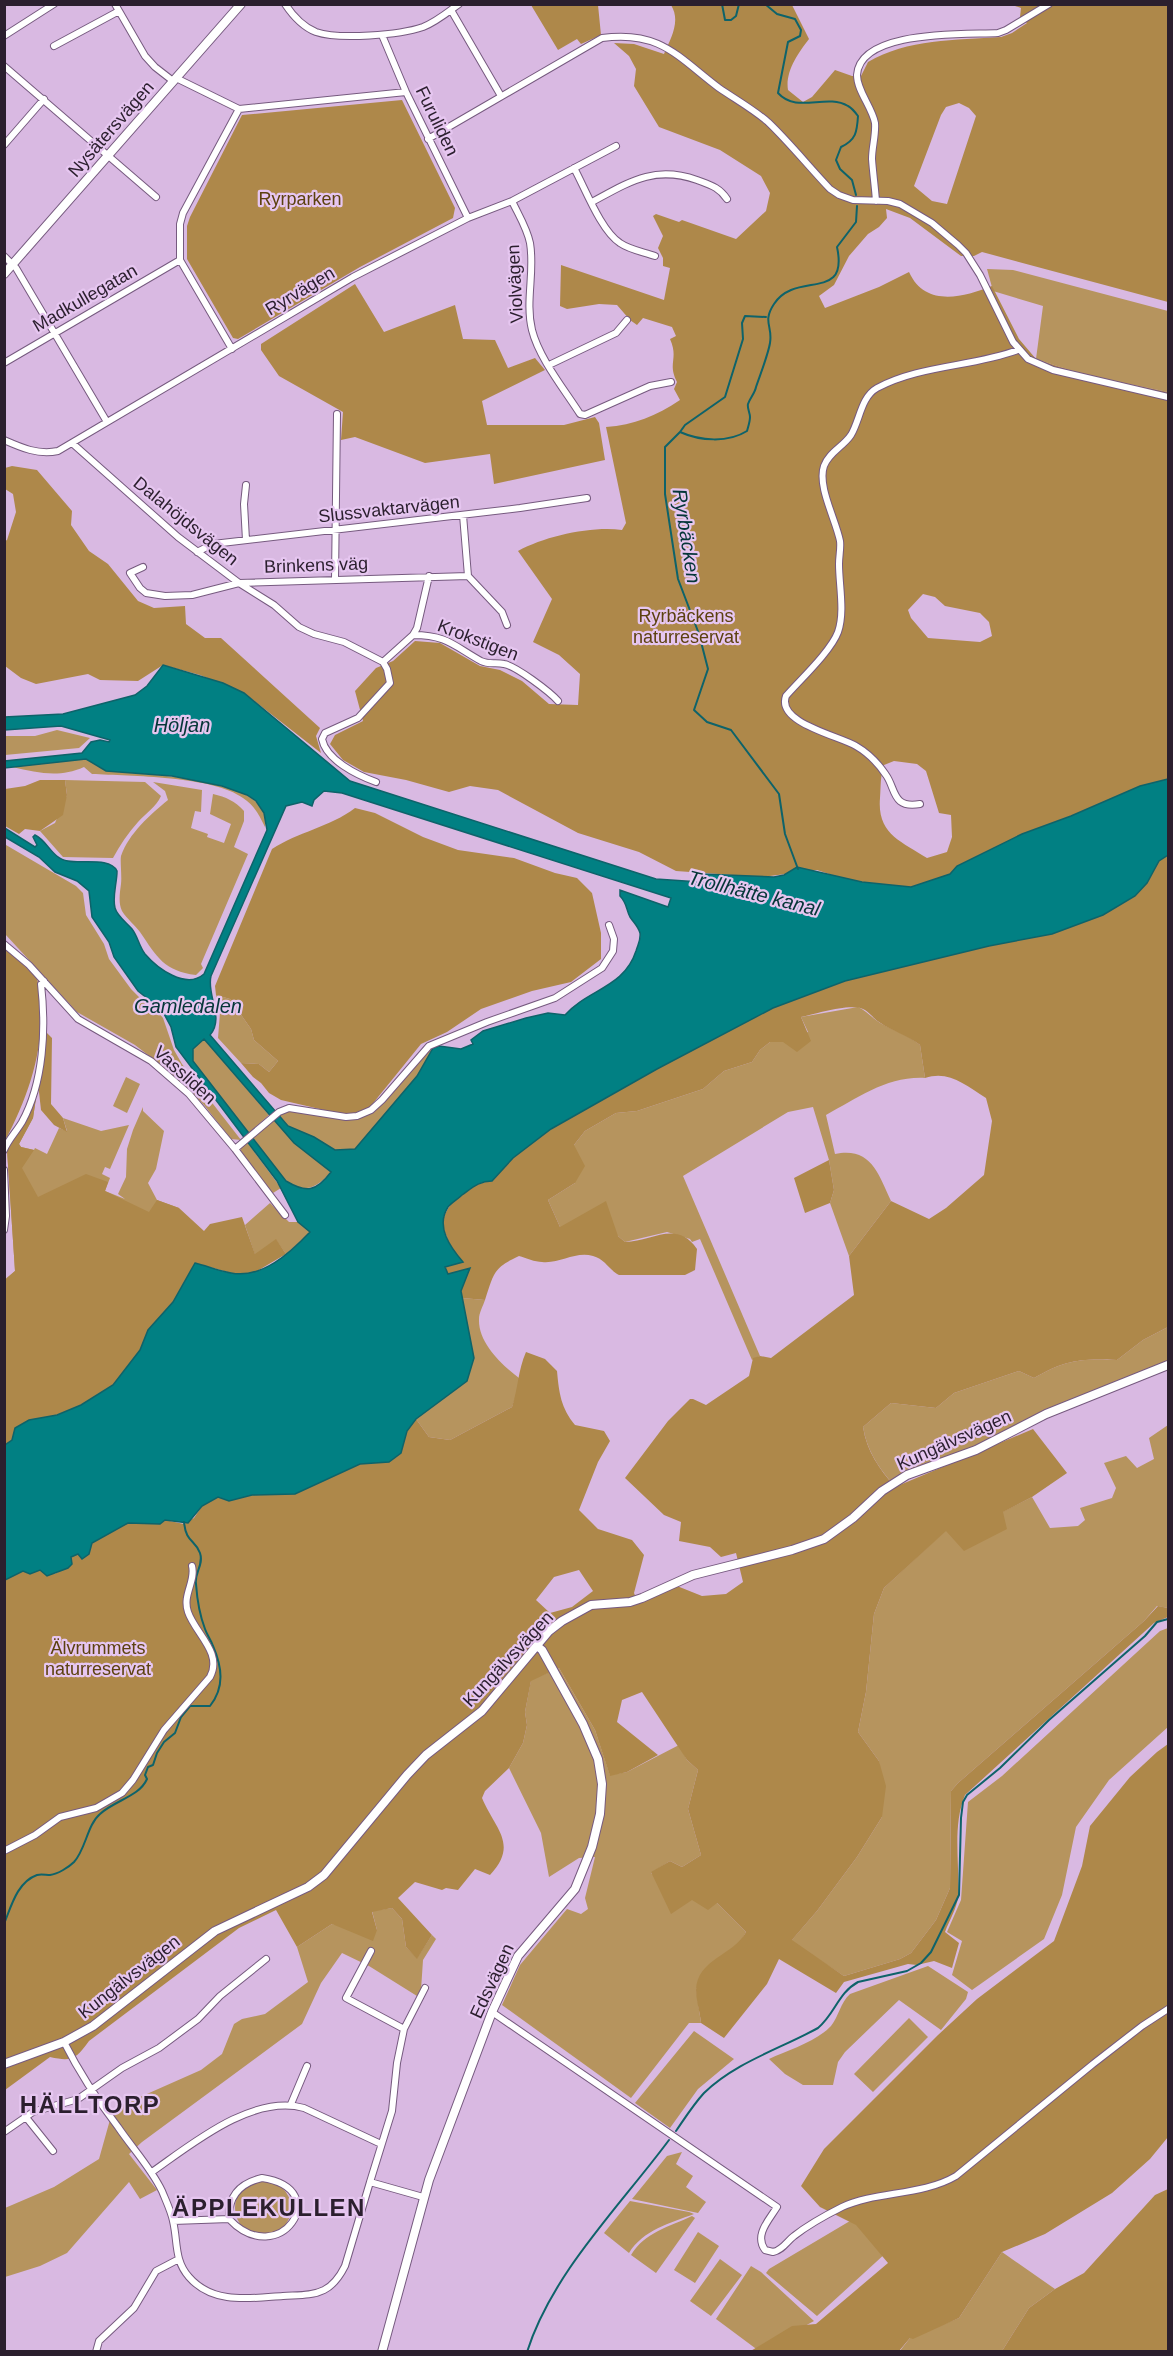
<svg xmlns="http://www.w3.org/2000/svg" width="1173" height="2356" font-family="Helvetica,sans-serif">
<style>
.green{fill:#b6945e}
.forest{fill:#ae884a;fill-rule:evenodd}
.water{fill:#018083;stroke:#0e636a;stroke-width:1.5;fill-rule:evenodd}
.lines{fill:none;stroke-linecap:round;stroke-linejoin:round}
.stream{stroke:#0e636a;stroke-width:2}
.minor-casing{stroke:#765a7f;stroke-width:8}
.tertiary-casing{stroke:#765a7f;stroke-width:10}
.minor{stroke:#fff;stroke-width:6}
.tertiary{stroke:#fff;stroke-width:8}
.labels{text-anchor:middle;stroke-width:4.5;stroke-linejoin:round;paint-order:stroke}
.street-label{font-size:18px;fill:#2b1f2e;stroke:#e6c6f0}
.park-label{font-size:18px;fill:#5c410f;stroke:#e6c6f0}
.water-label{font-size:20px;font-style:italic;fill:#053638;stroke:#e6c6f0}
.district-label{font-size:24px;font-weight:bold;letter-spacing:1.5px;fill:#2b1f2e;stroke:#e6c6f0}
</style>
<rect width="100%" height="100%" fill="#d9b9e2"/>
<path class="green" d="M987,269L1013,270L1168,311V392L1085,375L1036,359L1043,306L993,291Z
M57,730L90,738L79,748L5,755V736H35Z
M86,759C95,761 101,770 109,771C142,776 274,774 265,827C259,815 255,806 243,798C213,776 130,776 92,774L84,767C59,778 39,773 12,767Z
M65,780L145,782L161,796C156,807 146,813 138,822C128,833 120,845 113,858L63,857L40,831L55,823L67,795Z
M153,782L202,790L201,812L195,811L191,828L208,834L207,837L224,843L231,824L210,814L213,794C226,797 235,801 244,811V821L234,847L248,854L201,964L203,968L196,975C164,971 157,957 140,932C135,925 127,919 122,911C118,903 120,892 121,884C122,876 120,861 121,856C129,833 150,815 168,800L165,791Z
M6,845L76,886L83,893L86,915L104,944L109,959L131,989L141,999L152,1005L163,1018L174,1050L182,1064L241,1140L231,1139L204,1105L165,1068L135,1045L77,1012L5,934L4,849Z
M216,995L230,999L251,1029L254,1040L278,1061L269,1072L259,1064L241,1063L218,1038L220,1013Z
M858,1007C867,1011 873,1019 882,1024C895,1031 908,1035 920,1045L925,1078C887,1076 858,1098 826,1115L835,1154C871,1147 878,1173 891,1201L849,1256L830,1203L834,1190L829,1160L813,1107L788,1112L683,1176L760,1356L752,1360L700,1239L692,1242L690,1239L667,1232L625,1242L618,1236L560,1227L548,1200L575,1183L574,1145L585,1131L616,1113L637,1111L703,1089L724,1071L752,1062L760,1050L770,1042H783L808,1032L801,1017Z
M204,1039L269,1115L249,1133L193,1061V1049Z
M429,1046L433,1048L417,1076L355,1150H335L314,1137L288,1126L278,1114L283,1109L346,1117L371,1110Z
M126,1077L140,1084L127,1113L113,1106Z
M36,1098L33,1118L19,1144L21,1147L34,1150L35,1148L47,1154L59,1128L67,1131L63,1118L101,1131L129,1125L110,1169L105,1167L102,1174L110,1178L105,1191L125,1199L118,1194L126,1177L127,1149L133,1130L143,1107V1111L164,1131L156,1169L148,1183L157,1200L179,1208L4,1280L15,1271L7,1150Z
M273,1118L307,1153L331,1172C295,1214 274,1165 252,1136Z
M247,1142L281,1188L273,1193L245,1160L240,1148Z
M270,1203L289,1222H298L311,1232L286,1254L276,1240L255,1255L245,1225Z
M462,1298L485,1300C483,1306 479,1313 479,1319C478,1343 502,1365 519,1378V1388L512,1407L450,1440L429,1437L416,1419L467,1381L468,1332Z
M1168,1327V1362L976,1448L891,1482C877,1465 867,1450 863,1427L891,1403L936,1408L954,1393L1019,1371L1034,1378C1065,1360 1081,1358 1117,1360L1143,1340Z
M1168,1425V1608L1157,1606L1144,1621L958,1783L951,1791L950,1888L936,1920L911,1953L900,1959L844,1976L791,1941L817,1911L857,1857L882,1817L879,1761L858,1732L866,1692L874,1614L884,1588L946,1530L1002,1512L1032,1497L1050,1528L1078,1526L1085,1520L1080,1508L1112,1498L1116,1488L1104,1463L1126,1456L1137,1468L1154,1459L1149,1438Z
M1168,1628V1727L1109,1780L1076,1827L1062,1895L1044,1939L972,1990L952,1975L962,1941L947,1932L961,1900L968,1802L1002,1776L1160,1631Z
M559,1668L595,1730L610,1775L627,1772L679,1745L687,1760L698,1770L688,1809L701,1855L682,1867L670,1861L651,1873L692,1899L717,1903L746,1932L741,1941L696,1989L701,2023H689L631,2098L502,2005L520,1965L567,1909L581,1914L588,1909L585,1898L595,1857L579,1858L549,1877L541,1833L509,1768L523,1743L527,1725L525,1712L531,1680Z
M392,1908L402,1919L406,1947L417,1958L432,1935L436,1939L423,1960L421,1990L417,1996L369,1966L342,1953L321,1983L302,2024L142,2142L129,2154L157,2190L140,2199L129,2182L67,2253L40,2266L5,2277V2208L54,2187L99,2159L113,2109L201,2070L222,2054L234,2024L242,2019L265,2014L308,1982L297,1947L332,1924L377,1930L372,1911Z
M928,1966L968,1992L966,1999L941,2030L899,2000L845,2052L838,2062L833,2085H803L785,2074L769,2059C788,2050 816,2042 831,2026C839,2016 840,2003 850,1994Z
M909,2018L928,2037L873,2092L854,2074Z
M694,2031L734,2059L698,2089L670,2128L635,2103Z
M682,2152L676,2164L693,2176L686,2187L706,2202L698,2213L632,2199L667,2156Z
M235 2208a28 28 0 1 1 56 0a28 28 0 1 1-56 0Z
M630,2201L689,2212L694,2214C670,2223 643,2230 629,2253L604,2233Z
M692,2216L695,2218L656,2273L631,2255C645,2232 669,2227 692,2216Z
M855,2218L887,2252L817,2316L766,2273L769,2269Z
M698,2232L719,2246L695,2283L674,2270Z
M1002,2252L1055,2289L1029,2308L1002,2351L899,2352L910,2338L959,2318Z
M720,2259L742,2275L711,2316L690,2301Z
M751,2266L761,2272L814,2321L759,2351L716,2319Z"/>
<path class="forest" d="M531,5H598L601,35L581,44L577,39L558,50Z
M671,5H792L809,39C798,53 785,72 788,90L803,102L812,97L835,70L852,76H861L868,62C907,39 956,40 1001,37L1012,33L1027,23L1020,17L1021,8L1012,5H1168V302L982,252L974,256H961L910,218L886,209L887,218L879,227L868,234L849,256L834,285L819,296L825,308L879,287L909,272C925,307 962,298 992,286L1019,339L1036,359L1085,375L1168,392V779L1140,786L1071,816L1022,834L957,866L950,874L911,887L862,882L835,876L817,870L761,877L676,871L639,852L578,833L498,790L470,786L449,792L406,780L364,772L343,760L330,744L335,735L363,721L355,691L376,668L393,661L415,641L440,643L480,666L500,670L522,681L549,704L578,705L580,674L559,655L533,642L552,599L518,551C546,536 591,526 622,530L626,523L606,427C634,425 656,416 680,400L674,389L677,382C667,363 679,359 670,339L676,336L672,327L643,318L637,325L630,320L617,305L599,304L567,309L560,306L561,265L664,300L670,268L663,266V258L658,248L663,236L653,216L656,214L679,222L682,220L736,239L766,211L770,193L761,176L720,150L659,127L634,86L636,69L629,56L614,43L634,44L664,54C671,38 681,21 671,5ZM959,103L969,108L976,116L947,204L932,201L914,186L941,115L946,107ZM923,594L935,597L945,606L980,613L989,622L992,636L980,642L928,638L911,618L908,610ZM894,761L917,764L926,771L939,813L951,815L952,837L947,852L927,858C901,841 877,834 880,798C881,786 880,777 884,765Z
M402,100L455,208L453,218L360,267L238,339L233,338L187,259V226L190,217L242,115Z
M355,284L384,332L455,305L463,339L495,340L508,368L535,358L545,370L482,401L487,425H564L595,417L599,423L605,460L494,484L490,454L425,463L355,437L341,440L343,412L279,376L261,350V344Z
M12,466L37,470L72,511L71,525L89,551L108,564L138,601L154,608L185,606L186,624L205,638H221L320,728L316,736L321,753L244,693L200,675L163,665L138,681L100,680L88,674L36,684L21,678L5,666V541L7,540L16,512L13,494L5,489V468Z
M40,780H65L67,795L63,815L40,831L25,829L19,834L5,826V789L25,786Z
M355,808L375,813L423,837L458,850L514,858L555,873L577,878L592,893L601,933V959L571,982L532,991L481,1009L447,1032L421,1044L370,1107L355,1113H337L281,1100L269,1093L261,1083L253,1077L241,1063L259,1064L269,1072L278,1061L254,1040L251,1029L230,999L216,995L215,986L272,849C298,832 330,827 355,808Z
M1168,855V1327L1143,1340L1117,1360C1081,1358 1065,1360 1034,1378L1019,1371L954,1393L936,1408L891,1403L863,1427C867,1452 879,1468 895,1487L1033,1429L1067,1473L1032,1497L1003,1512L1007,1529L964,1551L946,1531L884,1588L874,1614L866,1692L858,1732L879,1761L886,1786L882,1817L857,1857L817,1911L792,1940L844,1976L900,1959L911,1953L936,1920L950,1888L951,1791L958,1783L1144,1621L1158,1606L1168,1608V1617L1154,1623L965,1795C952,1827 960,1863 958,1897C957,1908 949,1921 945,1932L959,1943L952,1968L934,1961L917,1965L908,1964L844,1982L836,1993L779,1959L767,1984L724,2038L701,2023C700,2012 696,2000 696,1990C697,1959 734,1955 746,1932L717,1903L708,1910L692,1900L671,1914L651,1872L670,1861L682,1867L701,1855L688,1809L698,1770L687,1760L642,1692L622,1700L617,1722L658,1755L627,1772L610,1776L595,1730L559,1668L531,1681L525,1712L527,1725L523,1743L509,1768L485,1791L482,1798C495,1829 519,1844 490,1875L475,1869L458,1890L446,1888L442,1890L415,1882L398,1898L432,1935L417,1959L406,1947L402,1919L392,1908L372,1912L377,1930L373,1941L332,1924L297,1947L276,1910L239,1928L89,2041C76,2059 72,2062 50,2057L5,2090V1580L23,1571L30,1574L40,1570L54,1574L67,1568L71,1557L78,1554L82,1559L89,1554L92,1543L128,1523L160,1524L165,1520L184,1524L194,1518L202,1506L218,1497L229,1501L252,1495L295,1494L360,1464L389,1462L401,1453L407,1431L416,1419L429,1437L450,1440L512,1407C518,1389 518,1370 526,1352L545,1359L557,1371C559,1393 561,1408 575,1425L604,1431L610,1441L598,1462L579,1510L598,1529L632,1540L644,1555L634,1593L638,1603L677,1586L702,1596L726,1594L743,1582L736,1553L721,1557L710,1547L679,1541L681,1522L664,1515L625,1478L668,1421L690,1399H693L706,1405L749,1376L753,1358L760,1356L771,1358L854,1295L849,1256L891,1201L929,1219L946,1208L984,1175L992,1121L986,1098C965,1085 949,1070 925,1078L920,1045C907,1035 892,1031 879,1022C874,1019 870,1013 865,1010C852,1002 816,1014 801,1017L811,1041L797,1052L783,1042H770L760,1050L752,1062L724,1071L703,1089L637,1111L616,1113L585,1131L574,1145L585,1166L575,1183L548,1200L560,1227L606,1201L618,1236L625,1242C652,1242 676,1219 697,1249L695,1270L685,1275H619C609,1270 605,1259 593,1256C575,1251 560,1264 542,1262C535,1262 526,1258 519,1256C493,1268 494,1273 485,1300L462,1298L461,1291L470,1268L448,1275C442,1263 449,1255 448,1243C448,1236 443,1231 443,1225C443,1203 472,1182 492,1181L513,1158L551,1129L657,1069L773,1008L845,981L989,946L1052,934L1103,915L1135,896L1147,883L1159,861ZM579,1570L593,1591L572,1607L550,1613L536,1600L554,1577Z
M5,947L37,978C50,1034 31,1092 5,1141Z
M47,1033L52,1038L51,1104L63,1118L67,1132L54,1125L41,1110L38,1083L44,1037Z
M36,1098L33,1118L19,1144L21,1147L34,1150L22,1168L38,1197L86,1174L108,1182L105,1191L149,1212L157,1200L179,1208L204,1231L210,1224L242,1217L255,1254L276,1239L286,1254L252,1274L231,1273L195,1263L173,1302L148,1330L140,1350L113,1385L81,1405L57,1415L29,1420L12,1440L5,1445V1280L15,1271L7,1150L33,1100Z
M829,1160L834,1190L830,1203L805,1213L794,1178Z
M1168,1744V2137L1150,2159L1112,2193L1045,2234L1002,2252L959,2318L913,2339L910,2338L899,2351L749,2352L792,2326L816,2324L888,2263L856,2225L820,2207L801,2186L824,2149L938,2035L977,1999L1054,1941L1082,1866L1090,1826L1130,1777L1157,1752Z
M1168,2189V2351H1002L1029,2308L1055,2289L1084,2273L1155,2195Z"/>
<path class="water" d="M163,665L223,683L244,693L350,781L656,879L700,882L702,874L774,877L784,875L797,867L862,882L911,887L950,874L957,866L1022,834L1071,816L1140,786L1168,779V855L1159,861L1147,883L1135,896L1103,915L1052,934L989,946L845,981L773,1008L657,1069L551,1129L513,1158L492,1181C479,1181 472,1188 462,1195C458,1199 451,1203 448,1207C435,1227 451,1248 463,1262L445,1267L448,1274L470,1268L461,1291L474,1358L467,1381L416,1419L407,1431L401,1453L389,1462L360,1464L295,1494L252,1495L229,1501L218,1497L202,1506L188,1523L165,1520L160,1524L128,1523L92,1543L89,1554L82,1559L78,1554L71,1557L72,1564L68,1568L47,1576L40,1570L30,1574L23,1571L5,1580V1445L12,1440L15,1428L29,1420L57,1415L81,1405L113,1385L140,1350L148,1330L173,1302L195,1263C207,1266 219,1271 231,1273C262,1279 290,1253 310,1232L298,1222L277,1181L176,1047L171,1027L162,1010L138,991L114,957L109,942L92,917L89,891L77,881L55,872L39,857L5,837V828L35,847L37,845L33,837L35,835C48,841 52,859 68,861C82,864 110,857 117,871C117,883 112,897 115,908C117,916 127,923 132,929C138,937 139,946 145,954C157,968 186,990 204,974L267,830L264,813L256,801L247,795L222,786L172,776L106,771L86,759L5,768V761L82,753L91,742L100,740L109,742L110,740L61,726L5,730V717L63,714L135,695L147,686ZM324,791L342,793L671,898L668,907L620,890V896C627,903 626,909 630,917C634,923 638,926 640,933C641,940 638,944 636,951C624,988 588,989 565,1015L548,1013L526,1018L483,1031L471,1040L473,1044L461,1049L439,1046L433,1048L417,1076L355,1149L335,1150L314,1137L288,1126L210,1035C225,1018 206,995 211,976L286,806L302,802L312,806L314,800ZM204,1039L294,1143L331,1172C316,1192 306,1193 286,1181L193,1061V1049Z"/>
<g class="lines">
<path class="stream" d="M722,4L725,20H731L736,16L739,4
M765,4L777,14L795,19L801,30L800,36L788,42L778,93C797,114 826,93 848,106C852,108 855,112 858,116C857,132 856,140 841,147L836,160L840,169L852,180L856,195
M680,432L685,425L725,397L743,339L742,323L745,316L766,317
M798,869L785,834L779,794L731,730L707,722L694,710L708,669L699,634L678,579L665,494V447L680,432C700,441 728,443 747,431C748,427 750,422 750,417C750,413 747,408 748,404C750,398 755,393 756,387C760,375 768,355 770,343C773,326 762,322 774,304C796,270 849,303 837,247L856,222L857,206
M4,1924C11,1907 17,1882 37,1875C41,1874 46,1875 50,1875C58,1874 69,1867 74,1862C86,1849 87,1825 100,1814C115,1800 139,1797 147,1779L145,1775L148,1767L153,1765L157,1753L164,1742L175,1733L181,1717L190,1706H210C225,1687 222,1667 213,1646C211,1640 207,1635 205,1629C200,1616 197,1598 196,1584C194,1573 204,1565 200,1553C195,1539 186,1543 184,1522
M676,2131C685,2118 693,2105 704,2093C736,2062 780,2049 818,2028C835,2014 838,1993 858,1982L907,1971L921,1963L931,1952L959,1895L961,1818L963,1802L967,1795L1000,1768L1049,1720L1145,1636L1157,1622L1168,1619
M527,2352C552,2273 620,2206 669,2140"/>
<defs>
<path id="minor" d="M115,4L145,56L155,67L173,81
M285,4C293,16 303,27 316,32C339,40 400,35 423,27C436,22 448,12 459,4
M451,10L501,96
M382,35L406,92L468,218
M4,36L54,4
M54,46L119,11
M4,66L156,197
M176,78L239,109L406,92
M428,139L602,38C660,30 678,57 719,88C735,99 753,109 768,122C790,143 809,167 830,189L839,195L853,200L888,201L900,204L932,223L958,245L966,253L980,275L1013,342L1028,359L1053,370L1168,397
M4,145L44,99
M574,168C585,188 601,231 620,243C630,250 644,252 655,256
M512,201C518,214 527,228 530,243C535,272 525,301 532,330C539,358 564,389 580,414L585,415L650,386L671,382
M876,201C875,187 873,173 872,159C872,147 876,135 875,123C872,107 857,91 857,75C860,29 966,35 998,33L1006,30L1049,4
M592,202C629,182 654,165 697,180C710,185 719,187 727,199
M4,256L16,268L107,422
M232,349L180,260V224L183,213L239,109
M4,363L180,260
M549,365L616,333L627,320
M4,440C22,448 38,455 58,451L353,277L468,218L512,201L616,146
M72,443L178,537L239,583L274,605L299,627L314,634L344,642L383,662
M463,515L468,576
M246,540L244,504L246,485
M197,552L213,544L520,508L587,498
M143,567L130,573L140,588L146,593L165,596L192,595L239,583L468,576L502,612L507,625
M335,579L337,414
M413,635C447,635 454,646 481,661C489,665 496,662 504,664C516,666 550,692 558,701
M383,662L413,635L417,628L429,576
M376,782C357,775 326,760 322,739L325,733L358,718L390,683L387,669L383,662
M920,804C892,809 896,789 886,775C878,763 868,753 856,746C840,736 776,723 786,696C800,680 831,651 838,632C845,612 839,585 839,564C839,556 841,548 840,541C836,520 817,486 824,466C829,452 843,447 851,435C860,420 861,397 877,388C920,365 972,367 1018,350
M4,944L29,965L78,1019L151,1061L189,1094L235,1149L285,1215
M235,1149L279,1112L289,1108L346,1117L357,1116L371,1110L382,1100L429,1046L487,1022L555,998L602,968L613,951L614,939L609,925
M4,1150C8,1140 16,1132 22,1122C44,1082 46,1028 41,984L44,981
M4,1170L6,1216L4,1230
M4,1851L35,1835L60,1817L96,1808L122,1793L133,1780L164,1730L210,1677C223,1653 195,1633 188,1612C182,1595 196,1581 192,1566
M492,2012L777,2207C769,2220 754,2235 765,2250L773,2252C783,2250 787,2241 794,2236C808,2225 826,2215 842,2207C876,2191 922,2196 956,2176L1093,2064L1142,2026L1168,2009
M404,2029L425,1988
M64,2042C79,2072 98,2101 118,2127C133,2149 151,2168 162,2191C166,2201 171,2211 173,2221C178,2242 174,2260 189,2277C213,2305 251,2298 283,2296C297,2295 312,2296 324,2290C334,2285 340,2276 345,2266L370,2182L423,2197
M291,2104L307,2066
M25,2116L53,2151
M4,2132L33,2112L78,2099L122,2068L159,2048L198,2019L220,1996L266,1959
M152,2172C192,2144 252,2094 304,2108L381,2144
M262,2178C336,2189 279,2272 229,2219C228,2196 240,2183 262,2178Z
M370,2182L392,2111L397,2063L404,2029L346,1998L371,1951
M173,2221L229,2219
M96,2352L99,2341L134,2308L156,2271L177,2260"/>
<path id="tertiary" d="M4,274L241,4
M4,2064L64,2042L93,2026L215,1931L308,1887L324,1875L407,1775L426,1755L482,1711L549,1631L562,1621L591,1605L630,1602L642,1598L693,1575L792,1550L824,1539L853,1518L882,1491L907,1475L976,1450L1046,1414L1168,1365
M382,2352L429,2180L492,2012L518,1956L575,1889L592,1847L600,1814L602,1784L598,1759L583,1724L542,1650L537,1646"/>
</defs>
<use href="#minor" class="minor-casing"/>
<use href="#tertiary" class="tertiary-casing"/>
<use href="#minor" class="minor"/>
<use href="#tertiary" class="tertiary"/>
</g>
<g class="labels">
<g class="street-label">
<text transform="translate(437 121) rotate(64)" y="6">Furuliden</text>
<text transform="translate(111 129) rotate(-49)" y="6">Nysätersvägen</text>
<text transform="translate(515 284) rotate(-93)" y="6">Violvägen</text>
<text transform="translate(300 291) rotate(-31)" y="6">Ryrvägen</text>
<text transform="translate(85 298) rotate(-30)" y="6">Madkullegatan</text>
<text transform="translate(389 509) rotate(-6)" y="6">Slussvaktarvägen</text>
<text transform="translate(186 521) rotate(39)" y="6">Dalahöjdsvägen</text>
<text transform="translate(316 565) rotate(-2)" y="6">Brinkens väg</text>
<text transform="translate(478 640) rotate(21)" y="6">Krokstigen</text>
<text transform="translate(185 1075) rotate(42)" y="6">Vassliden</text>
<text transform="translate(954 1440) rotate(-24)" y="6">Kungälvsvägen</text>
<text transform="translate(508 1659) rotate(-47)" y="6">Kungälvsvägen</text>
<text transform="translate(129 1977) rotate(-38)" y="6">Kungälvsvägen</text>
<text transform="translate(492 1981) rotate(-65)" y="6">Edsvägen</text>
</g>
<g class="park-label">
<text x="300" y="205">Ryrparken</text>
<text x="686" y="622">Ryrbäckens<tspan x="686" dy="21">naturreservat</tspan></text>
<text x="98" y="1654">Älvrummets<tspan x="98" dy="21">naturreservat</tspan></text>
</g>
<g class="water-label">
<text transform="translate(687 536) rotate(81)" y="7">Ryrbäcken</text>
<text x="182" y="732">Höljan</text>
<text transform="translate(754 893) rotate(14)" y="7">Trollhätte kanal</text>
<text x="188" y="1013">Gamledalen</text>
</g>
<g class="district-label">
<text x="90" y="2113">HÄLLTORP</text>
<text x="269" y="2216">ÄPPLEKULLEN</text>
</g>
</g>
<rect width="1173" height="2356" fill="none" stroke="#2b1f2e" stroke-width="12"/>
</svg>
